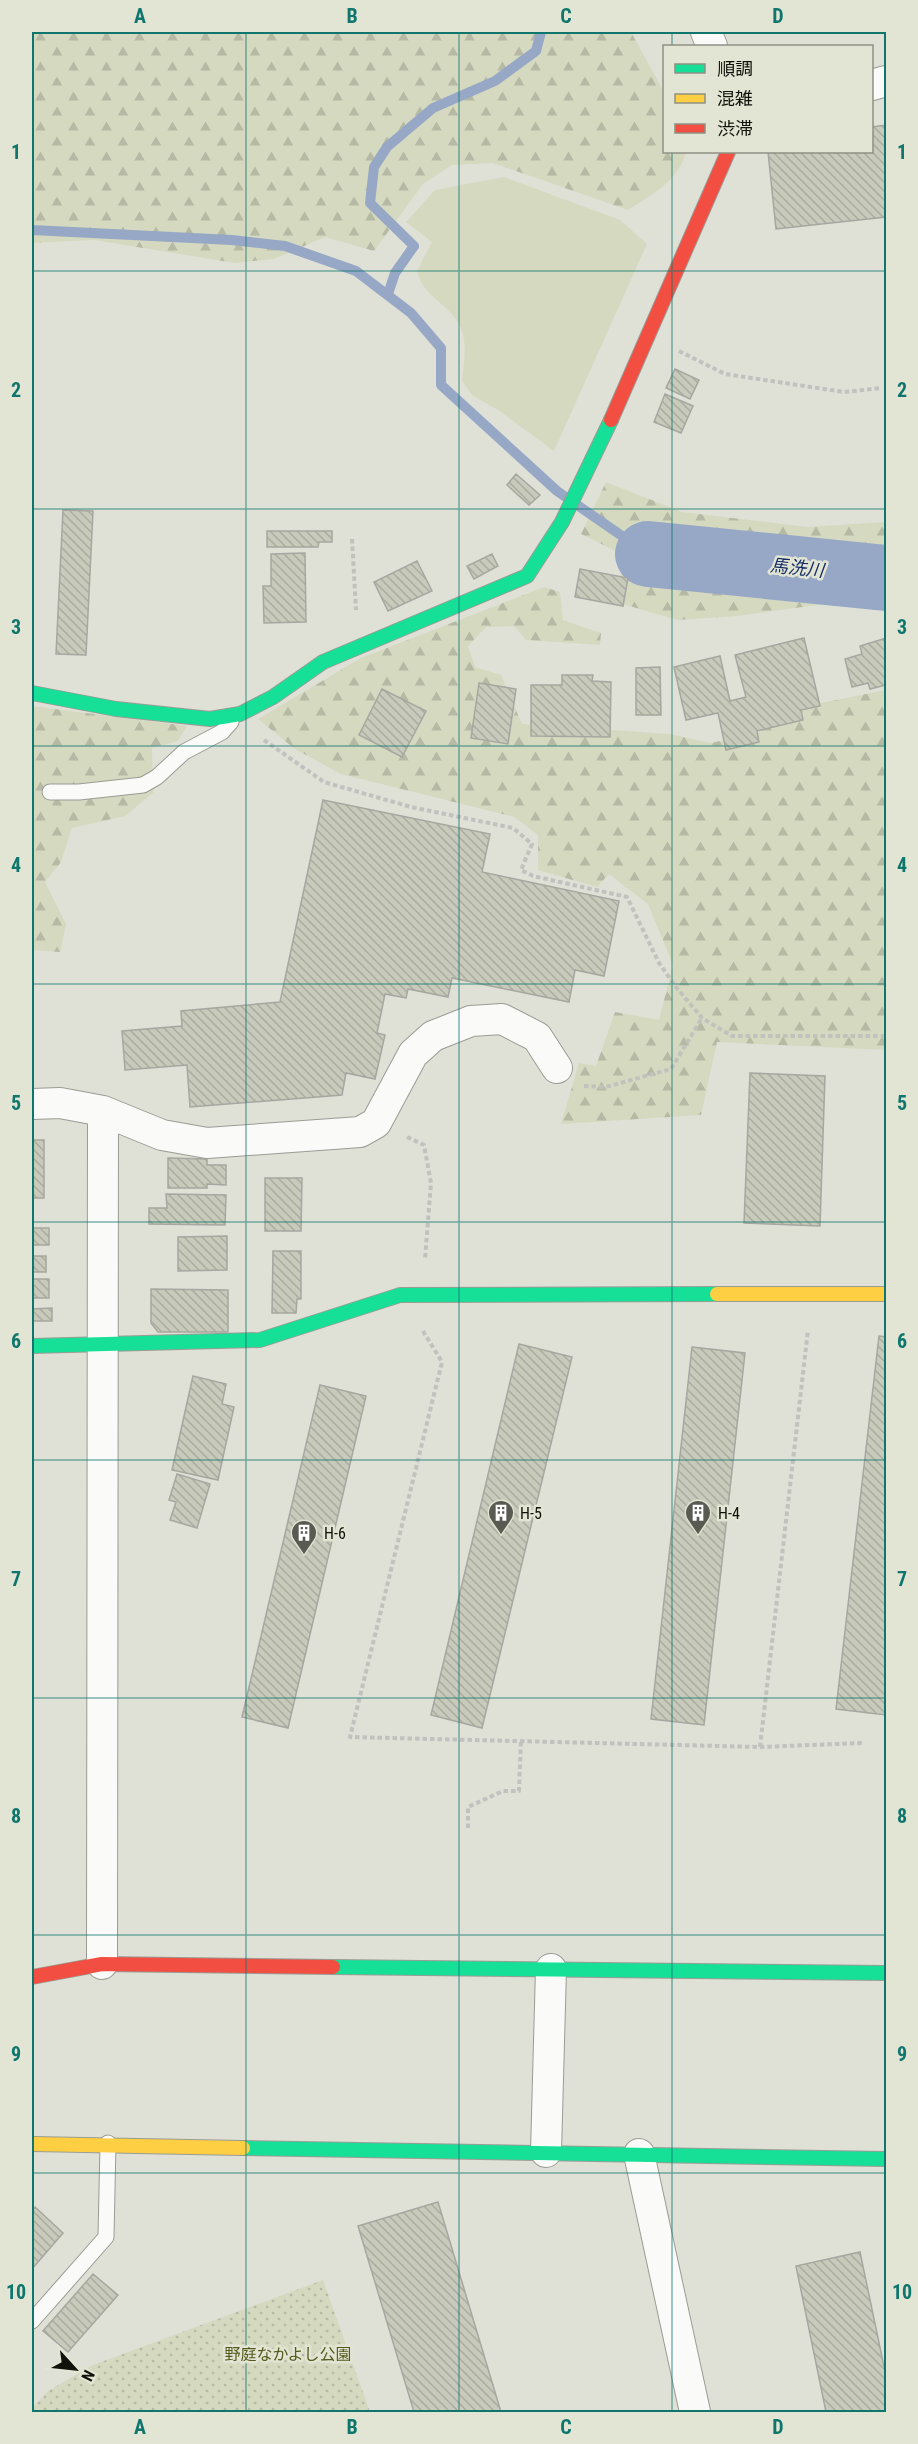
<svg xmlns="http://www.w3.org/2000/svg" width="918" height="2444" font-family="'Roboto Condensed','Noto Sans JP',sans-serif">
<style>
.grass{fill:#d5d9bf}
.forest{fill:url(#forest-firs)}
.park{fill:url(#park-dots)}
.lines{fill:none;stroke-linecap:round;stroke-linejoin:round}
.stream{stroke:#96a8c6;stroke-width:10}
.river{stroke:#96a8c6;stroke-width:66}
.building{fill:url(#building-back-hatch);stroke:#a6a7a0;stroke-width:1.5}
.lane-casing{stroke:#9a9c94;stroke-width:17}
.street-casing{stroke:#9a9c94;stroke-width:32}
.fast-casing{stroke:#9a9c94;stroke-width:16}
.slow-casing{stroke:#9a9c94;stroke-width:16}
.jam-casing{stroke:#9a9c94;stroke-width:16}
.path{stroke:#c1c1be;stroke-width:4;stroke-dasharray:4.5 3;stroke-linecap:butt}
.lane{stroke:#fafaf9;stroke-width:15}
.street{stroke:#fafaf9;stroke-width:30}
.fast{stroke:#16e098;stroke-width:14}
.slow{stroke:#ffcf43;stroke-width:14}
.jam{stroke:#f24e42;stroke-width:14}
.grid{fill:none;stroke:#0f766e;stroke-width:1.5;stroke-opacity:0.55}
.labels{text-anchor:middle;stroke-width:5;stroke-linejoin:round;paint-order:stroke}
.poi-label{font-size:16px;fill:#11120b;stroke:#e2e5d3;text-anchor:start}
.park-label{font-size:16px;fill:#545a1b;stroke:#e2e5d3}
.water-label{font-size:18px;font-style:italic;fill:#142c66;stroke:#e2e5d3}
.neatline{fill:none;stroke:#0f766e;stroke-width:2}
.grid-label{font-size:20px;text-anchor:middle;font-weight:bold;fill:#0f766e}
</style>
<defs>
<pattern id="forest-firs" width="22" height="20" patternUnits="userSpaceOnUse" patternTransform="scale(1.5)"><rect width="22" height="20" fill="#d5d9bf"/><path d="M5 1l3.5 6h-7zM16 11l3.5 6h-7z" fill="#b6b9a3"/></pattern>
<pattern id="park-dots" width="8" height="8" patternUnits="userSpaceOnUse" patternTransform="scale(1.5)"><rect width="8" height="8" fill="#d5d9bf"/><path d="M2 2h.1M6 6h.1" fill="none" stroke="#b6b9a3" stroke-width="1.8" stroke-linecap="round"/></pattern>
<pattern id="building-back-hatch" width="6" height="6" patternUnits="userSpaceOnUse" patternTransform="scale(1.5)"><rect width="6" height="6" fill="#c8cabb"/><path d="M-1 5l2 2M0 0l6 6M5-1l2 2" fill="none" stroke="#abac9f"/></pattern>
</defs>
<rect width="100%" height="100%" fill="#dfe1d7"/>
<path class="grass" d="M504,177L620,220L647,244L554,451L498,410L473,396L462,381C464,362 469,338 457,321C444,301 423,296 417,271L432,242L406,222L435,190Z"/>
<path class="forest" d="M32,32H631L664,92V152H686C679,180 652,195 628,210L493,163L452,165L423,184L374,251L325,237L274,259L235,263L94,240L32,243Z
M606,482L682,512L807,527L886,522V607L832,603L737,616L677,620L616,602L624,555L581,534Z
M544,587L560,592L563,620L601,633L600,645L526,640L514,626L486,627L468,646L475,667L501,675L522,724L670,734L711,743L761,732V715L886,690V1050L717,1042L701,1115L561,1124L579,1063L596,1066L615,1012L659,1020L673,965L648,904L609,874L597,887L538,870V835L514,817L341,774L295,749L258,719L361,658Z
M32,706L187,726L178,741L152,748L153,793L125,816L72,828L61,862L45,882L66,924L60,952L32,950Z"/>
<path class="park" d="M323,2280L370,2412H32V2408L48,2391L93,2365Z"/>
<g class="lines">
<path class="stream" d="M32,230L232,240L285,246L356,271L411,313L441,348V385L557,491L648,554
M388,294L395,273L414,246L370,203L374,167L387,147L433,108L495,81L536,51L541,32"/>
<path class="river" d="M648,554L886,578"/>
</g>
<path class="building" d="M886,125V217L776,229L768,152H872V127Z
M675,369L699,380L690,399L666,388Z
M665,394L693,406L681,433L654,422Z
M516,474L540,495L529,505L507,485Z
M63,510L93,511L86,655L56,654Z
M267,531H332V542H319L318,547H267Z
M305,553L306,622L264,623L263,586H271V554Z
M492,554L498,566L474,579L467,566Z
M417,561L432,591L388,611L374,582Z
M580,569L628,578L623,606L575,597Z
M804,638L820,706L801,710L803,720L757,731L759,742L726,750L718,713L686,720L674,667L720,656L730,701L746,697L735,655Z
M886,638V685L870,689L868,683L852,687L845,659L862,654L860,646Z
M660,667L661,715H636V668Z
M562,675H593L592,681L611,682L610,737L531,736V685H562Z
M479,683L516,689L508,744L471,738Z
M382,689L426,711L402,757L359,735Z
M323,800L490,834L482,872L619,901L604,976L575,970L569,1002L452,978L448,997L408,989L406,998L385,994L377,1033L385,1035L375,1079L346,1073L342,1095L190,1107L187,1065L125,1070L122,1031L182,1026L181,1011L280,1002Z
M750,1073L825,1076L820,1226L744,1223Z
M32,1140H44V1198H32Z
M168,1158L207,1159V1165H226V1185L207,1184V1188H168Z
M265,1178H302L301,1231H265Z
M166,1194L226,1195L225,1225L149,1224V1208H167Z
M32,1228H49V1245H32Z
M227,1236V1270L178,1271V1237Z
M273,1251H301V1299H297L296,1313H272Z
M32,1256H46V1272H32Z
M32,1279H49V1298H32Z
M151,1289L228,1290V1332H158L151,1323Z
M52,1308V1321H32V1309Z
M879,1336L886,1337V1715L836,1709Z
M519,1344L572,1357L482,1728L431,1715Z
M692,1347L745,1353L704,1725L651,1719Z
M193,1376L226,1384L222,1404L234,1407L218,1480L172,1470Z
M320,1385L366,1396L288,1728L242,1717Z
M177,1474L210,1484L197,1528L170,1520L176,1502L169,1500Z
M438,2202L501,2412H414L358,2226Z
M35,2207L63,2233L32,2269V2210Z
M860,2252L886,2376V2412H826L796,2266Z
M93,2274L118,2295L68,2352L43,2331Z"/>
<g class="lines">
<defs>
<path id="lane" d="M50,792H79L143,785L157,777L184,752L222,732L231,722
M32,2321L106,2237L108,2143"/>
<path id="street" d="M706,32L712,46
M872,85L886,81
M32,1104L60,1103L103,1111L162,1135L207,1143L360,1132L376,1123L413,1054L433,1036L471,1021L502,1019L537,1037L557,1068
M102,1964L103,1111
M546,2152L551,1969
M639,2154L695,2412"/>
<path id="fast" d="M32,693L116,709L210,719L240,714L273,697L323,662L527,576L562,522L611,420
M32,1346L260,1340L400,1295L717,1294
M333,1967L886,1973
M243,2148L886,2159"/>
<path id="slow" d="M717,1294H886
M32,2144L243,2148"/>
<path id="jam" d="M611,420L728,152
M32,1977L102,1964L333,1967"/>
</defs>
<use href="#lane" class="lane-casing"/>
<use href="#street" class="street-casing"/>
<use href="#fast" class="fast-casing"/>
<use href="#slow" class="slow-casing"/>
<use href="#jam" class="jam-casing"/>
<path class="path" d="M679,351L725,374L844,392L882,388
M352,539L356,610
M264,740L324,782L411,807L513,828L532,844L521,870L533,876L627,897L659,963L676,987L702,1018L732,1036H886
M584,1086L606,1087L671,1069L702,1018
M407,1137L424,1145L431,1183L425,1259
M423,1331L442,1362L350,1737L760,1747L862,1743
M760,1747L808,1330
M468,1828V1807L503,1791H519L521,1739"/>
<use href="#lane" class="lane"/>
<use href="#street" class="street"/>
<use href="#fast" class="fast"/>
<use href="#slow" class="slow"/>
<use href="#jam" class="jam"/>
</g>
<path class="grid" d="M246,32V2412M459,32V2412M672,32V46M672,152V2412M32,271H886M32,509H886M32,746H886M32,984H886M32,1222H886M32,1460H886M32,1698H886M32,1935H886M32,2173H886"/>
<defs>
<symbol id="building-pin" viewBox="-11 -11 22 30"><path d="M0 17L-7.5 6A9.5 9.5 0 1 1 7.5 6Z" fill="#595a52" stroke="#e2e5d3"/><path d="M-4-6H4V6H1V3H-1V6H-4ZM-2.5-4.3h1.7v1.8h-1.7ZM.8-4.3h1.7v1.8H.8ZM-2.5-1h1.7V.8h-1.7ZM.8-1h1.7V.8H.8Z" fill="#fff"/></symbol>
</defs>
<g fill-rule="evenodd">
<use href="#building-pin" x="486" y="1498" width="30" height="40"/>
<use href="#building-pin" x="683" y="1498" width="30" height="40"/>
<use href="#building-pin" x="289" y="1518" width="30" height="40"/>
</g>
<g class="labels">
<g class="poi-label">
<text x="520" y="1519">H-5</text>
<text x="718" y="1519">H-4</text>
<text x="324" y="1539">H-6</text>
</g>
<g class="park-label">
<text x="288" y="2360">野庭なかよし公園</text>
</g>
<g class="water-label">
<text transform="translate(797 568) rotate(6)" y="6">馬洗川</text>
</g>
</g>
<rect width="918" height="2444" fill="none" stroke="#e2e5d3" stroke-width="66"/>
<rect x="663" y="45" width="210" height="108" fill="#e2e5d3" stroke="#8e9183" stroke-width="1.5"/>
<rect x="675" y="64" width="30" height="9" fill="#16e098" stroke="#8e9183" stroke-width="1.5"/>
<text x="717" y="75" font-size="18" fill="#11120b">順調</text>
<rect x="675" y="94" width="30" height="9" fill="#ffcf43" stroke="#8e9183" stroke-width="1.5"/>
<text x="717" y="105" font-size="18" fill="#11120b">混雑</text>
<rect x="675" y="124" width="30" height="9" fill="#f24e42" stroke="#8e9183" stroke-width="1.5"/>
<text x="717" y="135" font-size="18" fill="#11120b">渋滞</text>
<g transform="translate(75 2369) rotate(117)" stroke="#e2e5d3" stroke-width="4.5" paint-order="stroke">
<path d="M0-4.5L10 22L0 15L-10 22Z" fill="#11120b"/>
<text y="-9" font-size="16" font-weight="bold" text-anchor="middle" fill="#11120b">N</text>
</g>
<rect x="33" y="33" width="852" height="2378" class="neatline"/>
<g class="grid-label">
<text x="140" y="23">A</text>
<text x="352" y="23">B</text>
<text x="566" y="23">C</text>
<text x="778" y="23">D</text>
<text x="16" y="159">1</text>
<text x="902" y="159">1</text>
<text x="16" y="397">2</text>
<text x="902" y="397">2</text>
<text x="16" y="634">3</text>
<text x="902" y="634">3</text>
<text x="16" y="872">4</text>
<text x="902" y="872">4</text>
<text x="16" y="1110">5</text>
<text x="902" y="1110">5</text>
<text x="16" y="1348">6</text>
<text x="902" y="1348">6</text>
<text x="16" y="1586">7</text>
<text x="902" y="1586">7</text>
<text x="16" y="1823">8</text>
<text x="902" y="1823">8</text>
<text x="16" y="2061">9</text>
<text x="902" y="2061">9</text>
<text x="16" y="2299">10</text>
<text x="902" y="2299">10</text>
<text x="140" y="2434">A</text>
<text x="352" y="2434">B</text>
<text x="566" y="2434">C</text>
<text x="778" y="2434">D</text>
</g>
</svg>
